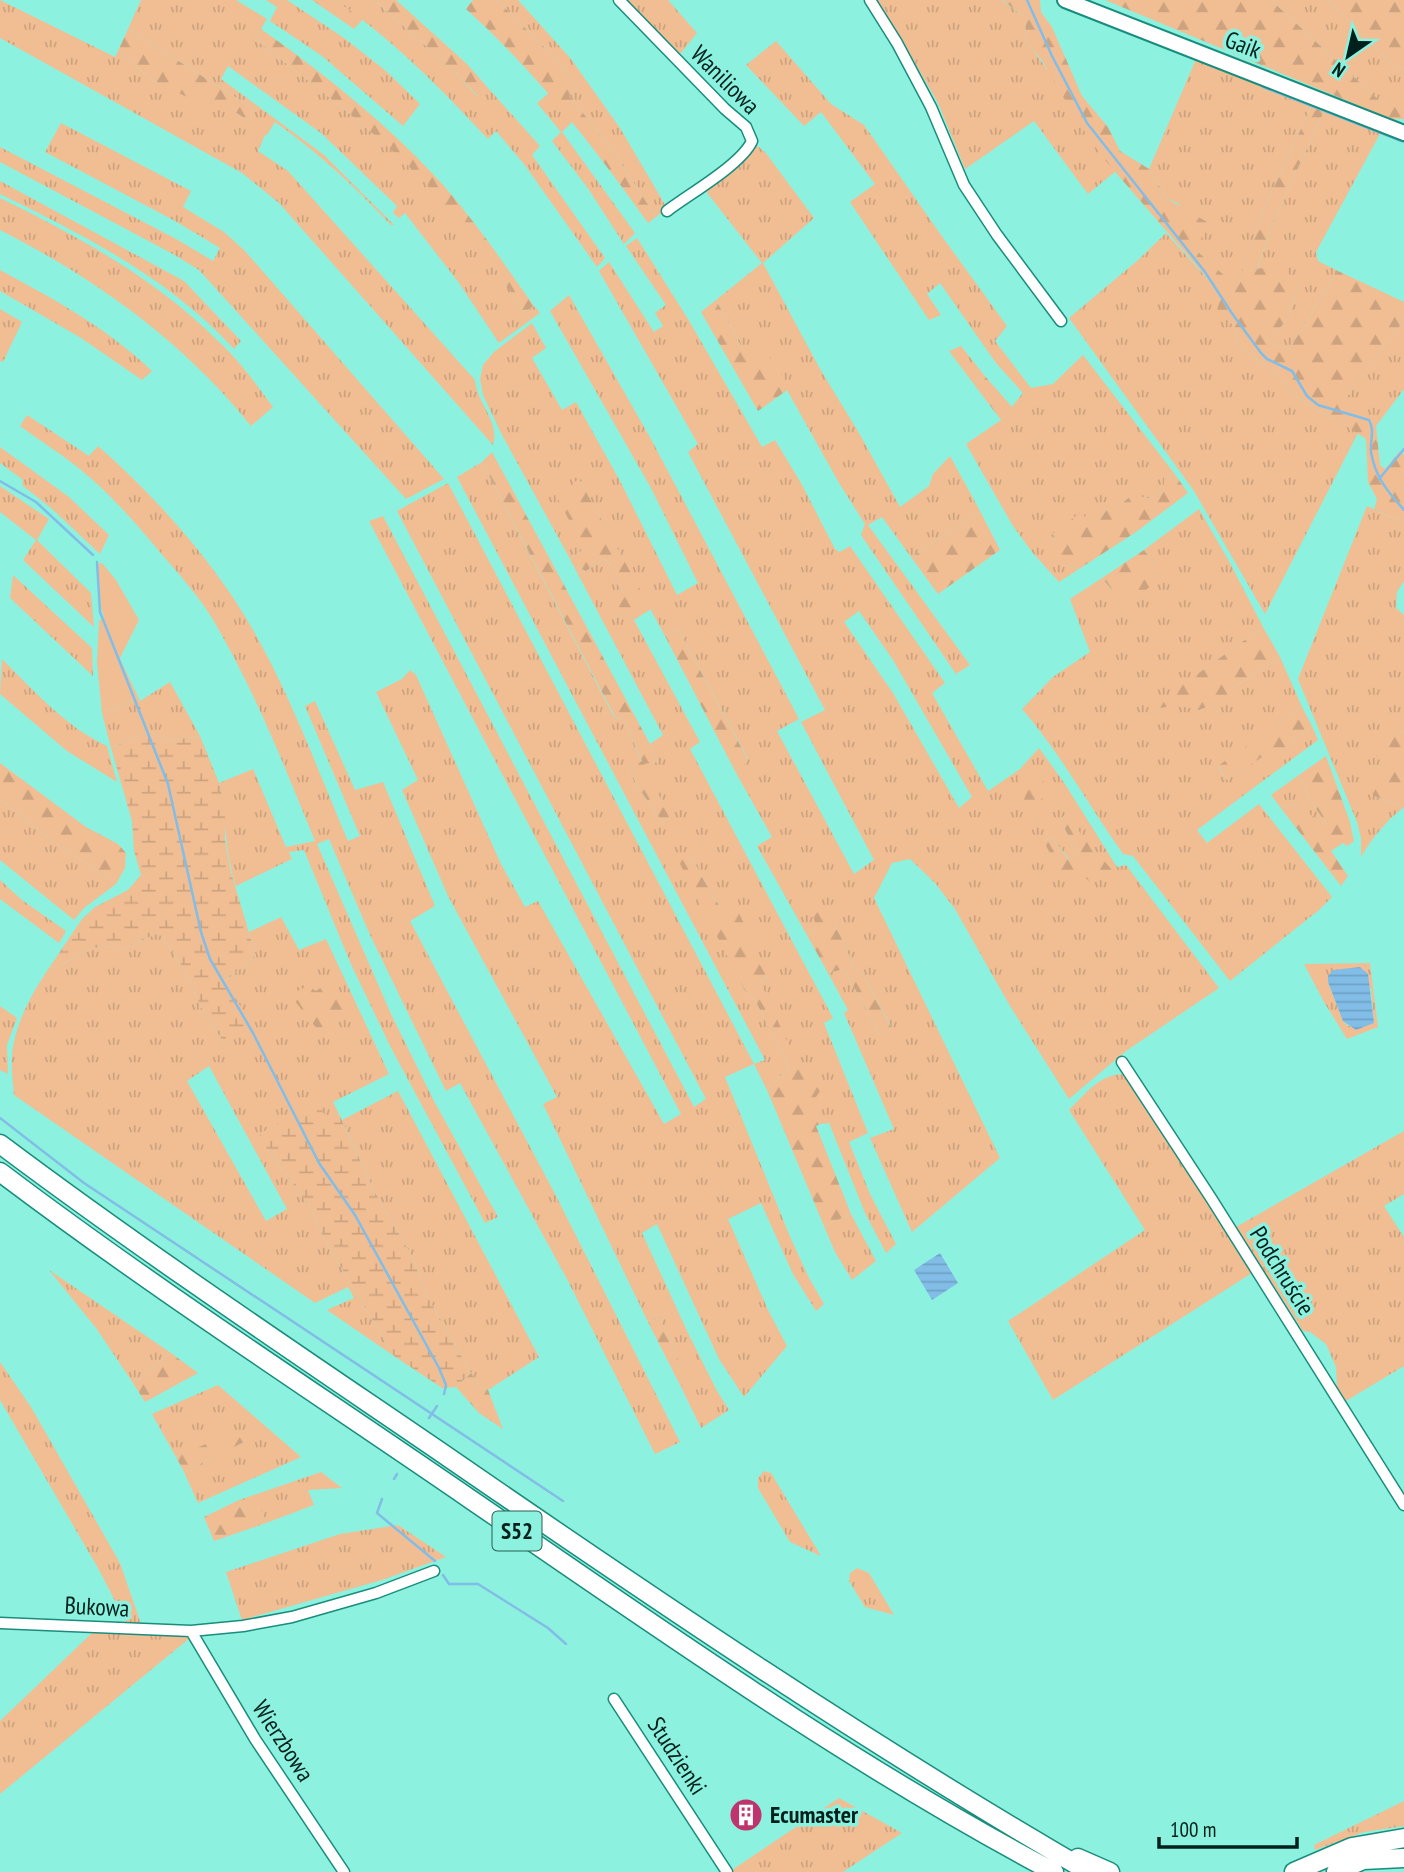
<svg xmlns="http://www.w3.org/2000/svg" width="1404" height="1872" font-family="'PT Sans Narrow',sans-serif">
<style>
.grass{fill:url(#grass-tufts);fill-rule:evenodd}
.forest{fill:url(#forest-firs)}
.wetland{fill:url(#wetland-marsh)}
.garden{fill:#f1be94}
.water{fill:url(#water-rules)}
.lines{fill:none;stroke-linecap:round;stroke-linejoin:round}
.stream{stroke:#82bde7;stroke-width:2.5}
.street-casing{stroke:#198d7d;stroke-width:13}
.secondary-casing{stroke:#198d7d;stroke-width:18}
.highway-casing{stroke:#198d7d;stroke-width:21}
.street{stroke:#fff;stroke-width:10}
.secondary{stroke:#fff;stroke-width:14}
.highway{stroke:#fff;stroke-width:18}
.labels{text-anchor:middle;stroke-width:7;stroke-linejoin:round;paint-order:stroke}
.shield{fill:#8cf1de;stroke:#2a5f56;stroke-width:2}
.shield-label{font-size:23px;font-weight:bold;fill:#00201b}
.street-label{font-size:24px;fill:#00201b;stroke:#8cf1de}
.poi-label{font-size:24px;font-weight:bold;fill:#00201b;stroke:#8cf1de;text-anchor:start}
</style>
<defs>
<pattern id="grass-tufts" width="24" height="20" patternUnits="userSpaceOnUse" patternTransform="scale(1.75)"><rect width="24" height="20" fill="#f1be94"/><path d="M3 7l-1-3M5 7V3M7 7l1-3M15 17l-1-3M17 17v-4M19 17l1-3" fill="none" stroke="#cda37f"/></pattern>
<pattern id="forest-firs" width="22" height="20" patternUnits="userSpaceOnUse" patternTransform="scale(1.75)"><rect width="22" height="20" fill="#f1be94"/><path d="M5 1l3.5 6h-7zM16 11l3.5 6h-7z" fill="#cda37f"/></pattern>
<pattern id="wetland-marsh" width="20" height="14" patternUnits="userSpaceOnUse" patternTransform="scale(1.75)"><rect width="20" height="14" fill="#f1be94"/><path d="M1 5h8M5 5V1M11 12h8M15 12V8" fill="none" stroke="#cda37f"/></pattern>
<pattern id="water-rules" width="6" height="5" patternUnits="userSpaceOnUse" patternTransform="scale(1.75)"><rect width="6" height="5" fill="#82bde7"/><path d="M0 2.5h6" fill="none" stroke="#6ea2c6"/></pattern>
</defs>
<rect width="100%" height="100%" fill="#8cf1de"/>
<path class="grass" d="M0,0L115,57L118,51L156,83L219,102L248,120L254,109L128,29L141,0H236L267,19L255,39C320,90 386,139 442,199C474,233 499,273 524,312L534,306L540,313L499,343L459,283L405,213L399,218L393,213L397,206L321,133L228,66L221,79L324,155L394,225H391C355,187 318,152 275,122L267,135H265L258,151L288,171L475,380C477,404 500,421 493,445L279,203L242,173L0,38Z
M266,0H287L344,38L386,71L420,104L403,126L322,56L270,21L277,7Z
M334,0H374L453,70L477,96L488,88L540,146L532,155L605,258L597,267L524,164L496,131L488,139C440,88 392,38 334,0Z
M497,0H518L571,59L620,128L667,208L656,217L609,145L569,96L578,88L553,56Z
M623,0H668L697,33L677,58Z
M873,0H1001L1026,18L1025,41C1061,80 1079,132 1116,171L1088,194L1034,121L965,169L938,103L911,56Z
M1271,0H1327L1398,69L1404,68V104H1383Z
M776,41L831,104L864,125L941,235L1007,326L995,341L1031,388L1053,384L1083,355L1174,473L1164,479V491L1150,499L1132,495L1117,508H1108L1099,521L1051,535L1058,545L1062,565L1079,569L1059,582L1032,552L1013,526L966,444L1001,420L1023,393L996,363L940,283L927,294L941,315L929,320L850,202L875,184L821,112L804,126L746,65Z
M1196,59L1312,105L1261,215L1237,288L1197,251L1179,204L1166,198L1149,169Z
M549,93L573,121L562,132L635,233L624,244L587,187L552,141L561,132L537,103Z
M1325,109L1381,132L1316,252L1318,261L1338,271L1289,349L1271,344L1263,333L1277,332L1289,316L1298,285L1257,270L1275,218Z
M61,123L191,191L183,207L224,232L245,251L444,479L406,499L199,270L173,254L0,162V147L178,240L213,261L220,248L175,221L45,152Z
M755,144L765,152L814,218L763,263L820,369L859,433L900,507L929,486L933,474L950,456L980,511L911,557L882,517L868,525L970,665L956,674L861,535L865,524L839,483L787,390L789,388L742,348L716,300L762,263L704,189Z
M0,181L184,281L241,341L234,349C170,279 84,235 0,194Z
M0,198C78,236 156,279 218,341C239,360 256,384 273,407L251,426C183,341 96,279 0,230Z
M1166,233L1221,294L1234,326L1238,346L1275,372L1290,390L1311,408L1337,420L1358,433L1265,614L1194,491L1069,318L1137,261Z
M637,238L688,319L762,447L775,440L801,483L835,549L840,552L850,546L945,683L932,693L988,791L1020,769L1039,748L1065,784L1117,867L1126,865L1219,988L1126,1051L1069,1099L1010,1006L955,909L935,883L910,859L892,863L874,898L1000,1158L912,1232L870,1138L894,1129L844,1013L848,1010L828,973L844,969L880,1035L891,1026L863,974L854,967L835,923L817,929L808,937L757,846L772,837L736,773L748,759L678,629L665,636L579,479L584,549L570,559L502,435L483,395L480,379L483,365L494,352L532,323L546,348L532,358L562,410L576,402L620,481L677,595L698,583L651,488L550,311L569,295L652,441L799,719L777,731L854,874L874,860L801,722L825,710L688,452L698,444L599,271L609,262L654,332L663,326L655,313L666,305L626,246ZM859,611L893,660L972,797L959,808L893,693L844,622ZM1065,815L1081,835L1080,873L1045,841L1051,837L1070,860L1079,855L1060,820Z
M0,270C54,299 107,328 152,371L142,380L81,338L0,291Z
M0,309L22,322L3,362L0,361Z
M1404,319V389L1376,426L1342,403Z
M961,346L984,375L973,383L949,351Z
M27,415L89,456L98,446C148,490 194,540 232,596C282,671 313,759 348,841L360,836L305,706L315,701L355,790L383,782L435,906L410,921L554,1192L680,1442L655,1454L567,1279L460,1083L446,1091L370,935L329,839L317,844L391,1014L434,1101L498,1217L485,1223L390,1046L350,962L304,850L289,852L292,859L236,886C224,852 227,818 219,783L253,769L286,847L315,841C284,765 254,689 212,618C197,594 177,572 159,551C135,522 110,494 81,470C62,454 40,441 20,426Z
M0,447L69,497L109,535L100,554L51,508L22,485L23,480L0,463Z
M482,462L614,717L624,720L642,762L630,768L636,784L662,822L670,818L643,764L658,762L650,744L663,735L573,565L586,571L604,559L615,569L613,578L623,592L615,618L625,615L634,620L700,742L690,749L833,1018L824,1023L868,1133L849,1142L870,1194L896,1244L886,1253L865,1213L829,1123L820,1124L760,981L768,976L720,907L690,855L745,991L755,1000L789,1067L767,1090L754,1064L725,1077L791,1239L809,1278L824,1304L816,1311L793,1274L761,1203L728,1219L768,1310L787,1346L744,1397L719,1359L657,1224L642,1233L688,1333L717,1391L729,1410L701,1428L681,1387L689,1376L679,1362L660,1318L648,1322L543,1104L557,1097L448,896L402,790L418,780L376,692L402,679L410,670L416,675L501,864L525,907L538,901L664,1124L681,1114L369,521L383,516L694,1107L706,1099L397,511L448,483L754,1064L765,1060L457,477Z
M0,486L49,519L37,540L91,593L94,627L23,560L36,540L0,512Z
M1367,506L1392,518L1404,520V581L1397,592L1396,608L1404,615V733L1397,728L1374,796L1404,807C1385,822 1373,837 1361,857V838L1357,822L1298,679Z
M1199,509L1230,563L1263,627L1158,703L1161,708L1175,704L1199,710L1221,701L1232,688L1280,657L1302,707L1218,767L1227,780L1276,747L1282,751L1312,726L1318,740L1197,830L1207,843L1259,804L1332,897L1319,910L1230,981L1133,856L1123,854C1089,806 1061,754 1022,709L1053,677L1090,652L1070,599L1102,578L1112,590L1154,563L1144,550Z
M13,575L92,648L93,676L10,598Z
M2,659C34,691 66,727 107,746L117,782L67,751L0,694Z
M120,659L140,701L170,682L200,736L168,741L155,734L147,732L111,748L102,713L135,700L118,662Z
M1299,775L1313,805L1327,824L1325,828L1299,805L1280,807L1271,795Z
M0,799L45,835L116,884L84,908L74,920L0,860Z
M0,880L22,900L66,931L59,943L0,899Z
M281,917L299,950L326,939L389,1074L333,1102L339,1114L267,1149L312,1209L323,1237L394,1356L327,1310L354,1298L348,1287L315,1303L14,1095C13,1083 11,1069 12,1056C14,1025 32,993 49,968L58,967L91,948L115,946L119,950L159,933L184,969L203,1011L225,1044V981L256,956L249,932ZM209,1066L287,1209L266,1221L187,1081Z
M1370,963L1378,1027L1347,1039L1324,1002L1304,964ZM1328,982L1371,988L1374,1023L1348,1026L1343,1021Z
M0,1006L17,1018L7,1045L8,1074L0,1070Z
M1121,1074L1133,1081L1252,1273L1053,1400L1008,1321L1145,1230L1069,1110C1085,1094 1098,1076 1121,1074Z
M398,1091L539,1357L488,1390L478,1384L471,1373L426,1294L412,1256L374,1191L342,1120Z
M1404,1131V1194L1384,1206L1404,1237V1366L1346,1401L1337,1388L1336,1367L1326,1344L1310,1332L1303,1331L1236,1227Z
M851,1214L876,1261L852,1280L835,1252L824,1226Z
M49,1270L171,1353L133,1383L96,1328Z
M0,1362L31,1407L120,1563L142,1627L129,1628L98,1568L0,1400Z
M218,1385L301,1457L198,1503L184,1472L245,1441L231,1434L176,1457L152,1414Z
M764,1471L771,1473L821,1556L790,1542L758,1488V1478Z
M321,1472L342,1488L308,1490L314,1505L266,1523L260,1509L245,1512L239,1500Z
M398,1525L446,1557L382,1580L242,1620L226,1572L340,1534Z
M857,1568L869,1573L894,1615L865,1607L849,1581L850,1573Z
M94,1631L191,1637L0,1794V1721Z
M839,1798L902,1833L843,1872H729Z
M1404,1801V1826L1364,1832L1315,1850L1314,1845Z"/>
<path class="forest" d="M312,0H334L363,19L354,29Z
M374,0H396L467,64L488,88L478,96L453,70Z
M473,0H497L553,56L578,88L569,96L609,145L656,217L648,223C593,146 536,72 466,9Z
M1002,0H1040L1041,12L1052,27L1082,96L1108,127L1120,151L1149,169L1166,198L1207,222L1197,251L1237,287L1261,215L1312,105L1325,109L1275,218L1257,269L1281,264L1298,285L1289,316L1277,332L1264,334L1271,344L1289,349L1338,271L1404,302V319L1343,402L1376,426L1380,465L1385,469L1400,451L1404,455V520L1392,518L1374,509L1377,499L1368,482L1366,439L1337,420L1311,408L1290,390L1275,372L1238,346L1234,326L1217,311L1221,294L1104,159L1076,119L1042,60L1025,41L1026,18Z
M1105,0H1271L1383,104H1404V119H1391Z
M1327,0H1404V68L1398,69Z
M128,29L254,109L248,120L220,103L214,109L156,83L118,51Z
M261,29C326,75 391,127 444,186C477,224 505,265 534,306L524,312C499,274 474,233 442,200C386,139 320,90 255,39Z
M716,300L742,348L762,346L790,388L758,411L701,312Z
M984,375L1012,407L1001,420L973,383Z
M492,452L650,744L658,762L644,764L670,818L662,822L636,784L630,768L642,761L624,720L615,717L482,462Z
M1174,473L1188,493L1136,532L1079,569L1062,565L1054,553L1058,545L1051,535L1081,512L1089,522L1099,521L1108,508H1117L1133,494L1150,499L1164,491V479Z
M579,479L651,609L634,620L625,615L615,618L612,605L623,592L613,578L614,568L604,559L586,571L573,565L570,559L584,549L556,495Z
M980,511L1000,550L938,594L911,557Z
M1144,550L1154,563L1148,569L1157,582L1131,600L1112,590L1102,578Z
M1263,627L1280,657L1232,688L1222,701L1199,710L1175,705L1161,708L1157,703Z
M678,629L748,760L736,773L665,636Z
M1302,707L1312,726L1282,751L1276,748L1227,780L1218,766Z
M1397,728L1404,733V807L1374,796L1370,788L1385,764L1376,756L1375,744Z
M1326,756L1350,822L1354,841L1347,846L1343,843L1331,851L1348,876L1341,886L1280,807L1299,805L1325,827L1327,824L1313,805L1299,775Z
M0,763L86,827L118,844L126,853L125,868L116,884L45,835L0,799Z
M1022,773L1034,787L1043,781L1052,792L1029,807L1024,800L1026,793L1017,778Z
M1065,815L1112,870L1090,882L1080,873L1064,879L1044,842L1051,837L1069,860L1079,855L1060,820Z
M690,855L720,907H736L769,975L760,981L797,1064L805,1062L820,1091L812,1103L820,1124L816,1126L851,1214L824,1226L767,1090L789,1067L755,1000L745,991L676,856Z
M821,909L835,923L854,967L863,974L891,1027L880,1035L844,969L828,973L808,937L817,929L813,916Z
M308,986L316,991L323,986L342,998L351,1011L318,1030L290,995Z
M660,1318L679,1362L690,1376L681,1387L648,1322Z
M171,1353L198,1373L145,1402L133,1383Z
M471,1373L478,1384L488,1390L503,1429L479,1413L456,1387Z
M231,1433L246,1441L184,1472L176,1457Z
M239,1500L245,1512L260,1508L266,1523L214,1541L204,1517Z"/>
<path class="wetland" d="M147,732L155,734L168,741L200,736L219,783L225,809V839L230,869L256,956L225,981L254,1028L225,1044L203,1011L184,969L159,933L119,950L115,946L91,948L58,967L49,968L82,919L95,907L128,890L141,875L134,851L132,821L111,748Z
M317,1102L327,1119L339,1114L374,1191L412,1256L426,1294L471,1373L456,1387L442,1388L394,1356L323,1237L312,1209L267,1149L259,1134Z"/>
<path class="garden" d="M102,563L116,580L139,620L118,662L135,700L102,713L97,662L99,621L104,617L101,608L98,564Z"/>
<path class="water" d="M1360,967L1368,974L1374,1023L1356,1030L1343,1021L1328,982V976L1333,970Z
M940,1253L958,1283L932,1300L914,1270Z"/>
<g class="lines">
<path class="stream" d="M1027,0L1052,56L1087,123L1205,272L1231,312L1261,353L1267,359L1292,371L1307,396L1318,405L1369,420C1375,431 1370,440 1371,452C1375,477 1388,492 1404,510
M1263,87L1404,142
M1379,479L1404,449
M0,481L36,502L93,555
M97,562L100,612L168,784L201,932L210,959L253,1033L319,1163L355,1215L439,1368L446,1385L444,1394
M0,1118L84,1183L563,1501
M429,1418L437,1406
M394,1479L397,1474
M382,1499L377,1513L435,1561
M443,1575L449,1584H478L548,1628L566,1644"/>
<defs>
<path id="street" d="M619,0L725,109L746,127L752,141C741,165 689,194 667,211
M870,0L897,43L931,107L964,185L997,235L1061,321
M1122,1062L1211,1198L1404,1505
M0,1623L191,1631L243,1626L292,1617L376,1593L434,1571
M191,1631L255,1739L344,1872
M614,1699L727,1872"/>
<path id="secondary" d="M1065,0L1404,133"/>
<path id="highway" d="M0,1144C144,1252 294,1352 442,1453C654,1599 866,1743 1089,1872
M0,1172C152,1287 313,1391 470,1499C660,1629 850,1764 1054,1872
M1078,1858L1110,1872
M1294,1872L1352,1847L1404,1838
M1336,1872L1363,1860L1404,1858"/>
</defs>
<use href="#street" class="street-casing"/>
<use href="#secondary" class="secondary-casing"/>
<use href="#highway" class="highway-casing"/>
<use href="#street" class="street"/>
<use href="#secondary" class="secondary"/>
<use href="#highway" class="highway"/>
</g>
<defs>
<symbol id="building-disc" viewBox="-11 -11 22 22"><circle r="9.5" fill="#bf346c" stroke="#8cf1de"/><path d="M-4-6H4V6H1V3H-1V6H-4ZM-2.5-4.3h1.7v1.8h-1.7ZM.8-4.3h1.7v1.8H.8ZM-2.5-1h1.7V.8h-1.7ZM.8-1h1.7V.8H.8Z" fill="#fff"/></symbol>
</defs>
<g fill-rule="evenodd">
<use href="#building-disc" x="727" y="1796" width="38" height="38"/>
</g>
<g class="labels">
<rect class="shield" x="492.5" y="1511.5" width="49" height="39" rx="5"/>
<g class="shield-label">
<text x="517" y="1539">S52</text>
</g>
<g class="street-label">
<text transform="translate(1243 45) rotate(21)" y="8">Gaik</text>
<text transform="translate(725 80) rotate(45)" y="8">Waniliowa</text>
<text transform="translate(1282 1271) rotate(58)" y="8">Podchruście</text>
<text transform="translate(97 1607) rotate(3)" y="8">Bukowa</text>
<text transform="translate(283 1741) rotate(57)" y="8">Wierzbowa</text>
<text transform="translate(677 1756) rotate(57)" y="8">Studzienki</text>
</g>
<g class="poi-label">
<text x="770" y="1823">Ecumaster</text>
</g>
</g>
<g transform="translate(1348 56) rotate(214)" stroke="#8cf1de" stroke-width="5" paint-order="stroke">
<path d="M0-5L12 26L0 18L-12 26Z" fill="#00201b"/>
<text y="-10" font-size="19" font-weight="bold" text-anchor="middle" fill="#00201b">N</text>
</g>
<path d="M1159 1837v10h138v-10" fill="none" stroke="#00201b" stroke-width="3.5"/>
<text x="1170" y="1837" font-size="21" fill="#00201b" stroke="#8cf1de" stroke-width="5" paint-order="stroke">100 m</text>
</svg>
